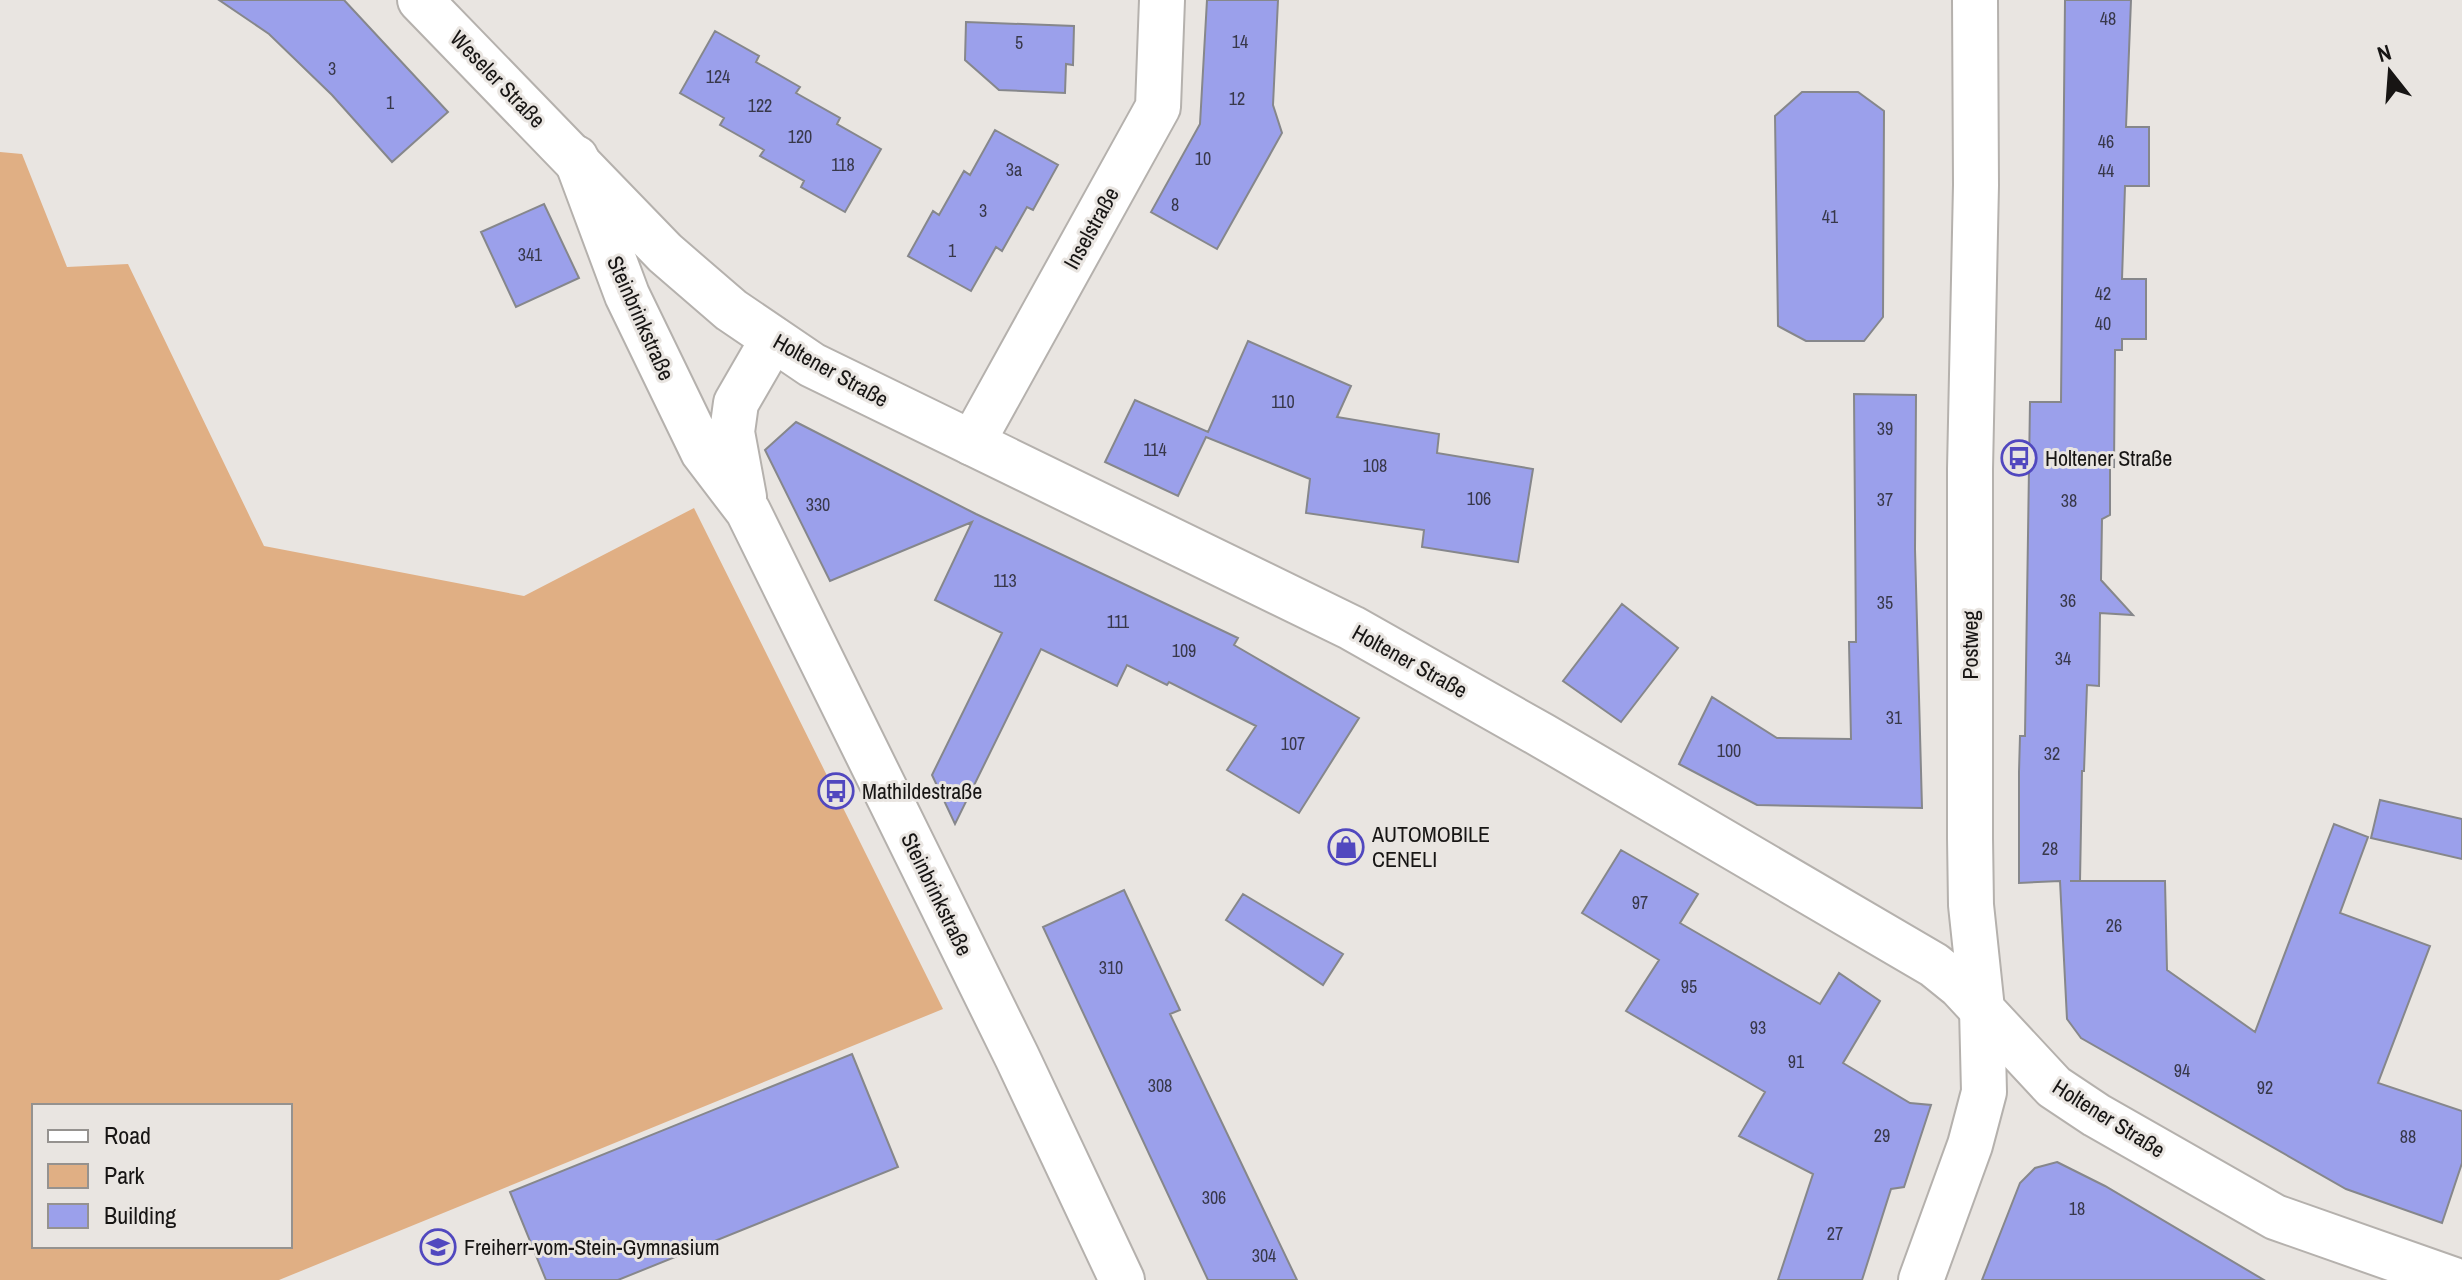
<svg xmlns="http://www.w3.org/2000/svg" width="2462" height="1280" font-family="'Archivo Narrow',sans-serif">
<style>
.green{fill:#e0af84;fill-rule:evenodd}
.building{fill:#9ba0eb;stroke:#86878b;stroke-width:2}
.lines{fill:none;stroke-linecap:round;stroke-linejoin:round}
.minor-casing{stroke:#b5b1ad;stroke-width:48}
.major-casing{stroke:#b5b1ad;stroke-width:48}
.minor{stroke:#fff;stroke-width:44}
.major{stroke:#fff;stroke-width:44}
.labels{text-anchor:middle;stroke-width:6;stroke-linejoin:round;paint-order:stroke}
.number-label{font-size:18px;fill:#38384a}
.street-label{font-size:22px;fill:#171514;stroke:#e9e5e1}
.poi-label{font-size:22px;fill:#171514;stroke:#e9e5e1;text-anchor:start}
</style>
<rect width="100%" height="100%" fill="#e9e5e1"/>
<path class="green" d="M0,152L22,154L67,267L128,264L264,546L524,596L694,508L943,1009L279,1280H0ZM34,1106H290V1246H34Z"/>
<path class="building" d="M219,0H344L448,112L392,162L332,95L269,34Z
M1207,0H1278L1273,105L1282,133L1217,249L1151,212L1200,124Z
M2065,0H2131L2126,127H2149V186H2125L2122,279H2146V339H2122V350H2115L2114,467L2110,466V515L2102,519L2101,580L2133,615L2100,613L2099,686L2087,685L2084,771H2082L2080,881H2070H2165L2167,970L2255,1032L2334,824L2368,837L2340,913L2430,946L2378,1083L2462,1111V1163L2442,1223L2346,1189L2081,1038L2067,1019L2060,881L2019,883V772L2020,736H2025L2030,402H2061Z
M966,22L1074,26L1073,65L1066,64L1065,93L999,90L965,60Z
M715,31L759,56L756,62L800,87L796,93L840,118L837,124L881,149L845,212L801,187L804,181L760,156L764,150L720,125L724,118L680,93Z
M1802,92H1858L1884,111L1883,317L1864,341H1806L1778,326L1775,116Z
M995,130L1058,165L1033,210L1027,207L1002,251L996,247L971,291L908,256L933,211L939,215L964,171L970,175Z
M544,204L579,278L516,307L481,232Z
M1248,341L1351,386L1337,417L1439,434L1437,453L1533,469L1518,562L1422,547L1424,530L1306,513L1310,479L1206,437L1178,496L1105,462L1135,400L1208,432Z
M1854,394L1916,395L1915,549L1922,808L1757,805L1679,764L1712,697L1777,738L1851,739L1849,642H1856Z
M796,422L976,514L1238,638L1234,645L1359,718L1299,813L1227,770L1256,726L1169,682L1167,685L1127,665L1117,686L1041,649L955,824L932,775L1002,633L935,600L972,522L830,581L765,450Z
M1622,604L1678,648L1621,722L1563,681Z
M2380,800L2462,819V859L2371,838Z
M1621,850L1698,894L1680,923L1820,1004L1839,973L1880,1001L1843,1063L1910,1103L1931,1105L1904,1187L1891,1189L1862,1280H1778L1813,1174L1739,1136L1765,1092L1626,1011L1659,960L1582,913Z
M1124,890L1180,1010L1170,1014L1297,1280H1208L1043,927Z
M1243,894L1343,954L1323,985L1226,920Z
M852,1054L898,1167L618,1280H546L510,1192Z
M2057,1162L2105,1186L2264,1280H1982L2020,1183L2035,1168Z"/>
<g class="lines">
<defs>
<path id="minor" d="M576,158L627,295L703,452L748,511L1017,1057L1122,1280
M972,443L1158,107L1162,0
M744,497L732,432L736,403L773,339
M1921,1280L1970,1145L1984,1092L1982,1009"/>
<path id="major" d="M420,0L665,253L731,310L812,365L1352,628L1543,736L1934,965L1960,986L2054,1087L2096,1115L2275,1217L2454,1280
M1975,0L1976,185L1970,469V838L1971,905L1982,1009"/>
</defs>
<use href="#minor" class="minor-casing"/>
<use href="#major" class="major-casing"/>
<use href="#minor" class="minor"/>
<use href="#major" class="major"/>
</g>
<defs>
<symbol id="bus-ring" viewBox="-11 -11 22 22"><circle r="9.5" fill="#e9e5e1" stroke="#5148bf" stroke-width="1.5"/><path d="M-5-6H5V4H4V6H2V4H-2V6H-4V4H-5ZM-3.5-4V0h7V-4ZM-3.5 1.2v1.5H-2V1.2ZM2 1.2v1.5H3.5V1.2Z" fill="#5148bf"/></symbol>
<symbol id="shop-ring" viewBox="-11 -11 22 22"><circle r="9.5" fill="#e9e5e1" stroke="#5148bf" stroke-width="1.5"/><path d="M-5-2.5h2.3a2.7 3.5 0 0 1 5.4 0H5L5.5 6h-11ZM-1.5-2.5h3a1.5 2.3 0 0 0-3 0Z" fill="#5148bf"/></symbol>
<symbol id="school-ring" viewBox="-11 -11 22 22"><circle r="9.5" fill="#e9e5e1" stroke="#5148bf" stroke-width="1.5"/><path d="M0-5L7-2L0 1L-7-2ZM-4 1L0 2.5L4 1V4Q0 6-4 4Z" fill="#5148bf"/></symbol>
</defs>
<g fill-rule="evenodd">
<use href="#bus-ring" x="1999" y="438" width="40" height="40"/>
<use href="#bus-ring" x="816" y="771" width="40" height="40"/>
<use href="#shop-ring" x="1326" y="827" width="40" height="40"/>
<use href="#school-ring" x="418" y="1227" width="40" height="40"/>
</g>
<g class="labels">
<g class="number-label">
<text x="2108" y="25">48</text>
<text x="1240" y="48">14</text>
<text x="1019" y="49">5</text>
<text x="332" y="75">3</text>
<text x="718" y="83">124</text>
<text x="1237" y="105">12</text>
<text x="390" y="109">1</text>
<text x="760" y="112">122</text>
<text x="800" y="143">120</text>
<text x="2106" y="148">46</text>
<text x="1203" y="165">10</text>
<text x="843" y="171">118</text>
<text x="1014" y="176">3a</text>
<text x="2106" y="177">44</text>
<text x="1175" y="211">8</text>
<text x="983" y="217">3</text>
<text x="1830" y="223">41</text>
<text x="952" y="257">1</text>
<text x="530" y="261">341</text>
<text x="2103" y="300">42</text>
<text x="2103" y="330">40</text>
<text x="1283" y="408">110</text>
<text x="1885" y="435">39</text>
<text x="1155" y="456">114</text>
<text x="1375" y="472">108</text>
<text x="1479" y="505">106</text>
<text x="1885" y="506">37</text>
<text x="2069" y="507">38</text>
<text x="818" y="511">330</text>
<text x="1005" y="587">113</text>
<text x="2068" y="607">36</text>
<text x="1885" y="609">35</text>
<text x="1118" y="628">111</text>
<text x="1184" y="657">109</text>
<text x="2063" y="665">34</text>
<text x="1894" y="724">31</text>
<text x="1293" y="750">107</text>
<text x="1729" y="757">100</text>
<text x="2052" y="760">32</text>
<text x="2050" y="855">28</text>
<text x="1640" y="909">97</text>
<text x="2114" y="932">26</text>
<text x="1111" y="974">310</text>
<text x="1689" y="993">95</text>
<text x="1758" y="1034">93</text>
<text x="1796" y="1068">91</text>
<text x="2182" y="1077">94</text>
<text x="1160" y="1092">308</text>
<text x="2265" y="1094">92</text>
<text x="1882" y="1142">29</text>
<text x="2408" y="1143">88</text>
<text x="1214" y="1204">306</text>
<text x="2077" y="1215">18</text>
<text x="1835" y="1240">27</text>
<text x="1264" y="1262">304</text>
</g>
<g class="street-label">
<text transform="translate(498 79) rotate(46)" y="8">Weseler Straße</text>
<text transform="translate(1091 228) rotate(-61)" y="8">Inselstraße</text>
<text transform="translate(641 318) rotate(66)" y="8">Steinbrinkstraße</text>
<text transform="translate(831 370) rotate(29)" y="8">Holtener Straße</text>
<text transform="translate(1970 645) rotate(-90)" y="8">Postweg</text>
<text transform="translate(1410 661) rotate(29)" y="8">Holtener Straße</text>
<text transform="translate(937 894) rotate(64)" y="8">Steinbrinkstraße</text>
<text transform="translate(2109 1118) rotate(32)" y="8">Holtener Straße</text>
</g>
<g class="poi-label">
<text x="2045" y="466">Holtener Straße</text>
<text x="862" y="799">Mathildestraße</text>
<text x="1372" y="842">AUTOMOBILE<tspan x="1372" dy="25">CENELI</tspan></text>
<text x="464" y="1255">Freiherr-vom-Stein-Gymnasium</text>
</g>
</g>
<rect x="32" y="1104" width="260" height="144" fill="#e9e5e1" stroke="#95928f" stroke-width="2"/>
<rect x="48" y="1130" width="40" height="12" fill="#ffffff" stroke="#95928f" stroke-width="2"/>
<text x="104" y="1144" font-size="24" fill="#171514">Road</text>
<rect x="48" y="1164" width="40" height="24" fill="#e0af84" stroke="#95928f" stroke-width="2"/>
<text x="104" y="1184" font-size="24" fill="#171514">Park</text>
<rect x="48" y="1204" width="40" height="24" fill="#9ba0eb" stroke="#95928f" stroke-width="2"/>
<text x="104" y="1224" font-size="24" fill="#171514">Building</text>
<g transform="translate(2390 72) rotate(343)" stroke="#e9e5e1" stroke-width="6" paint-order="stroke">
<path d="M0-6L14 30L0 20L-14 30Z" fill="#171514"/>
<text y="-12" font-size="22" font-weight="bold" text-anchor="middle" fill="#171514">N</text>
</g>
</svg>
